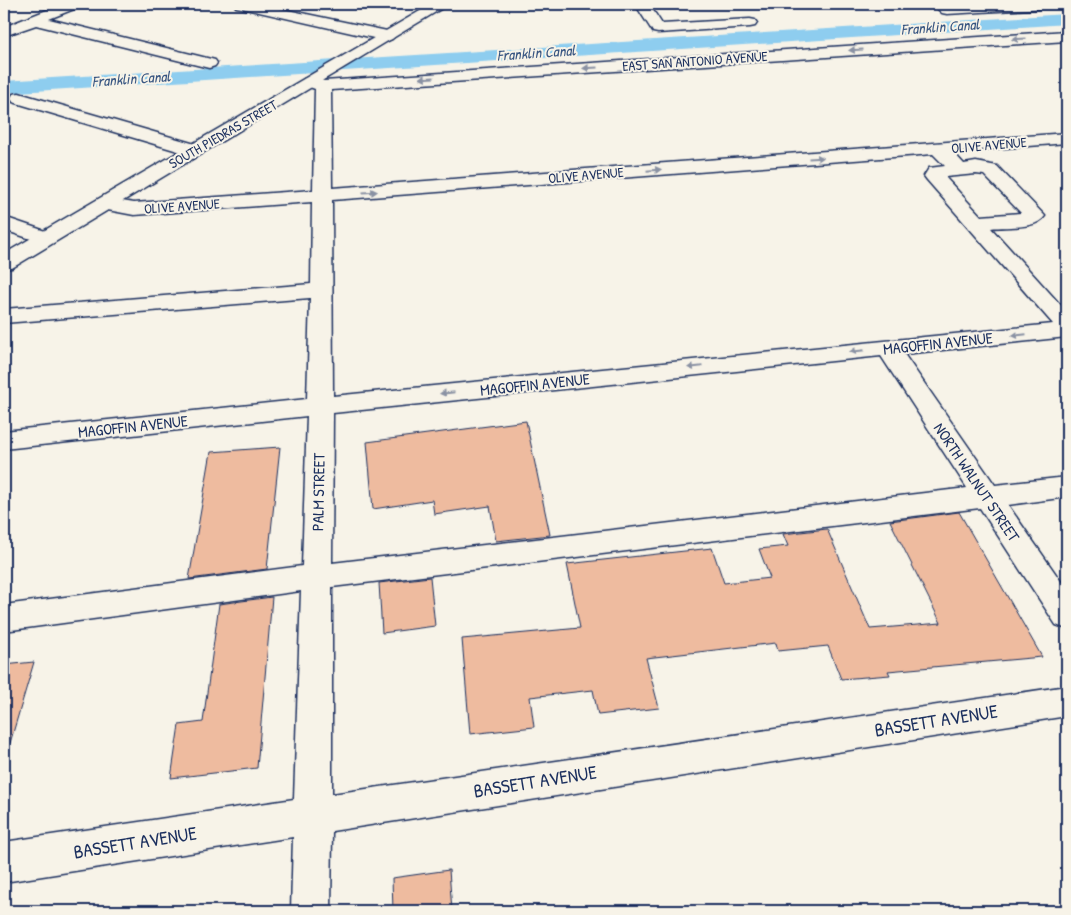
<svg xmlns="http://www.w3.org/2000/svg" width="1071" height="915" font-family="'Patrick Hand',sans-serif">
<style>
.lines{fill:none;stroke-linecap:round;stroke-linejoin:round}
.canal{fill:#8ecdef;fill-rule:evenodd}
.building{fill:#eebb9f;stroke:#1b2f5e}
.minor-casing{stroke:#1b2f5e;stroke-width:3}
.major-casing{stroke:#1b2f5e;stroke-width:3}
.minor{fill:#f7f3e8;fill-rule:evenodd}
.major{fill:#f7f3e8;fill-rule:evenodd}
.oneway{fill:#8991a3}
.labels{text-anchor:middle;stroke-width:4;stroke-linejoin:round;paint-order:stroke}
.far-street-label{font-size:14px;fill:#1b2f5e;stroke:#f7f3e8}
.far-water-label{font-size:15px;font-style:italic;fill:#385682;stroke:#f7f3e8}
.street-label{font-size:16px;fill:#1b2f5e;stroke:#f7f3e8}
.near-street-label{font-size:19px;fill:#1b2f5e;stroke:#f7f3e8}
</style>
<rect width="100%" height="100%" fill="#f7f3e8"/>
<filter id="ink" filterUnits="userSpaceOnUse"><feTurbulence type="fractalNoise" baseFrequency=".02" numOctaves="2"/><feDisplacementMap in="SourceGraphic" scale="10" xChannelSelector="R" yChannelSelector="G"/><feConvolveMatrix kernelMatrix="1 2 1 2 8 2 1 2 1" color-interpolation-filters="sRGB"/></filter>
<g filter="url(#ink)">
<g class="lines">
<path class="canal" d="M1067,14V24L4,93V81Z"/>
</g>
<path class="building" d="M526,421L550,535L496,541L490,506L434,514L432,500L373,509L367,442Z
M280,447L267,569L189,579L211,452Z
M959,512L1042,657L888,671L890,675L841,679L828,646L778,651L776,643L646,658L659,708L598,715L593,690L530,697L534,727L470,734L462,639L580,628L567,564L712,548L724,583L770,578L759,549L788,546L783,534L827,529L870,629L941,623L890,521Z
M430,577L435,626L382,633L379,583Z
M272,597L257,768L171,778L179,725L203,722L219,604Z
M34,662L10,743L4,742V665Z
M449,870L452,911H393L392,878Z"/>
<g class="lines">
<defs>
<path id="minor" d="M62,4H81L79,7L49,19L215,60L217,63L215,66L209,68L36,25L4,36V27Z
M234,4H259L387,31L392,33L395,36L392,39L387,41L241,8L236,7Z
M635,4H649L662,24L750,19L755,20L757,23L755,26L750,27L658,33L653,32Z
M932,4H948L950,6L1067,4V7L947,14L942,13Z
M1067,31V41L331,90L332,188L1067,133V143L953,152L964,164L976,162L997,166L1045,216C1036,230 1006,226 991,228L1067,312V337L904,354L995,485L1067,477V497L1008,505L1067,590V629L1056,625L980,508L332,587V794L1067,686V716L332,831L331,911H291L293,837L4,882V842L294,799L301,591L4,631V605L302,566L307,416L4,449V431L307,399L310,298L4,323V309L311,284L312,202L134,215L97,208L94,204L97,200L104,198L134,203L313,190L315,89L304,85L302,82L304,79L310,77L324,81ZM933,154L945,166L929,168L924,176L927,180L1053,324L333,396L332,200ZM976,174L984,175L1021,213L981,216L945,177ZM881,356L967,488L332,563L333,413Z
M19,93L202,146L204,150L202,154L195,156L188,154L13,102L11,98L13,94Z
M4,217L54,234L58,238L54,242L47,244L40,242L4,230Z"/>
<path id="major" d="M432,4H449L12,268L4,269V254Z"/>
</defs>
<use href="#minor" class="minor-casing"/>
<use href="#major" class="major-casing"/>
<use href="#minor" class="minor"/>
<use href="#major" class="major"/>
</g>
<defs><path id="oneway-solid" d="M-6-.8H1V-3.2L6.5 0L1 3.2V.8H-6Z" transform="scale(1.25)"/></defs>
<g class="oneway">
<use href="#oneway-solid" transform="translate(1019 39) rotate(176)"/>
<use href="#oneway-solid" transform="translate(856 50) rotate(176)"/>
<use href="#oneway-solid" transform="translate(590 68) rotate(176)"/>
<use href="#oneway-solid" transform="translate(427 78) rotate(176)"/>
<use href="#oneway-solid" transform="translate(816 158) rotate(-4)"/>
<use href="#oneway-solid" transform="translate(654 170) rotate(-5)"/>
<use href="#oneway-solid" transform="translate(370 192) rotate(-4)"/>
<use href="#oneway-solid" transform="translate(1019 335) rotate(174)"/>
<use href="#oneway-solid" transform="translate(857 351) rotate(174)"/>
<use href="#oneway-solid" transform="translate(695 367) rotate(174)"/>
<use href="#oneway-solid" transform="translate(447 393) rotate(174)"/>
</g>
</g>
<g class="labels">
<g class="far-street-label">
<text transform="translate(695 61) rotate(-4)" y="5">EAST SAN ANTONIO AVENUE</text>
<text transform="translate(223 134) rotate(-30)" y="5">SOUTH PIEDRAS STREET</text>
<text transform="translate(989 145) rotate(-5)" y="5">OLIVE AVENUE</text>
<text transform="translate(586 175) rotate(-5)" y="5">OLIVE AVENUE</text>
<text transform="translate(182 206) rotate(-4)" y="5">OLIVE AVENUE</text>
</g>
<g class="far-water-label">
<text transform="translate(940 27) rotate(-4)" y="5">Franklin Canal</text>
<text transform="translate(536 53) rotate(-4)" y="5">Franklin Canal</text>
<text transform="translate(131 79) rotate(-4)" y="5">Franklin Canal</text>
</g>
<g class="street-label">
<text transform="translate(938 343) rotate(-6)" y="6">MAGOFFIN AVENUE</text>
<text transform="translate(535 384) rotate(-6)" y="6">MAGOFFIN AVENUE</text>
<text transform="translate(133 426) rotate(-6)" y="6">MAGOFFIN AVENUE</text>
<text transform="translate(977 482) rotate(56)" y="6">NORTH WALNUT STREET</text>
<text transform="translate(318 492) rotate(-89)" y="6">PALM STREET</text>
</g>
<g class="near-street-label">
<text transform="translate(936 720) rotate(-9)" y="7">BASSETT AVENUE</text>
<text transform="translate(535 781) rotate(-9)" y="7">BASSETT AVENUE</text>
<text transform="translate(135 842) rotate(-9)" y="7">BASSETT AVENUE</text>
</g>
</g>
<rect width="1071" height="915" fill="none" stroke="#f7f3e8" stroke-width="20"/>
<rect x="10" y="10" width="1051" height="895" fill="none" stroke="#1b2f5e" stroke-width="2" filter="url(#ink)"/>
</svg>
